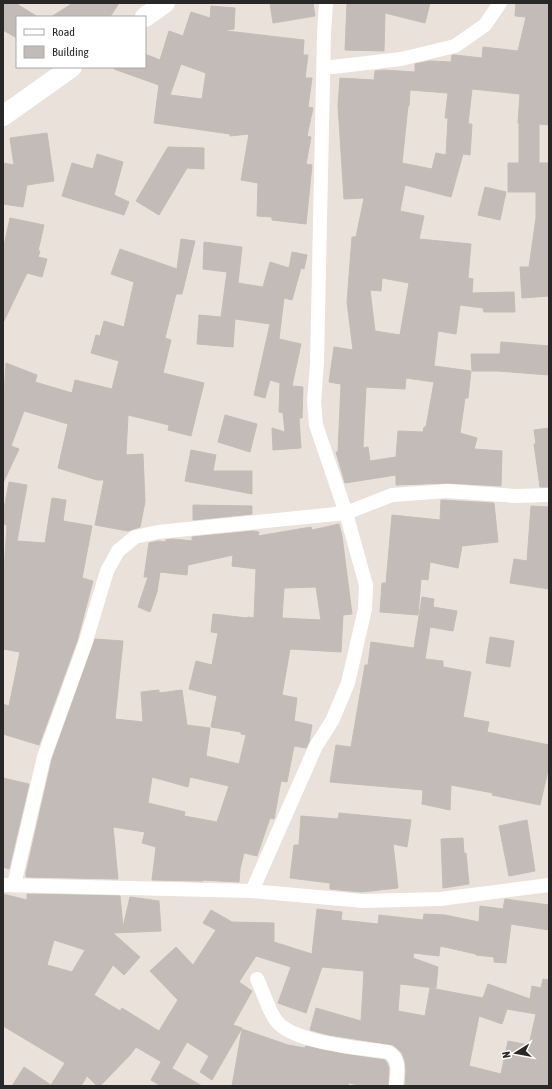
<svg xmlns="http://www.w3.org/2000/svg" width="552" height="1089" font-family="'Asap Condensed',sans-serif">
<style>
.building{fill:#c2bbb7;stroke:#c4bdb4;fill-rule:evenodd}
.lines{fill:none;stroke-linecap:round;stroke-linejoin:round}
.street{stroke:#fff;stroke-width:14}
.secondary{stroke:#fff;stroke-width:20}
</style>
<rect width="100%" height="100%" fill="#e9e1da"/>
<path class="building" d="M3,3H15L38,17H17V38L3,30Z
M73,3H119L110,17H51Z
M270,3H313L315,16L273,23Z
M347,3H430L425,23L385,13L384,51L345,50Z
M516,3H549V125L539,124V163H549V296L522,298L520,267H529L536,218V192H508V163H519V123H518L520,94L472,89L468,124H472L470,155L463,154L451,197L405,185L400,211L424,216L419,239L471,244L468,278L473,279L472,293L514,292L515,312H484L483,308L460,305L456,334L438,331L434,366L471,371L468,398H465L460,433L477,438L474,449L502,451L501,486L448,483L396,485V475L345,483L336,452H338L341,384L329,382L334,347L353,350L347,302L352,237H356L364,198L344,199L338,105L340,78L374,80L375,71L383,70L415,72V64L430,61L451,62L452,55H455L482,58L483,47L518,51L526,17L515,16ZM410,90L448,93L445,118H448L446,155L436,153L432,169L402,163L408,106H409ZM382,278L409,283L400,335L375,331L370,290L381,291ZM406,378L434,382L426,427H424L423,432L398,431L396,457L370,461L368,447L363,448L366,387L405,389Z
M211,6L235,8L234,29L227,30V31L304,40L303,55H308L305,78H312L308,107L313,108L307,136L311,137L306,164L312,165L306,224L272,220V217L257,216L258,183L241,180L249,134L230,136V134L154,123L159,85L114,69L115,67H145V54L160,60L169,31L183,36L191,12L210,18ZM181,64L206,73L202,99L170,95Z
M47,133L54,181L27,185L23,207L3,204V163L14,165L10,138Z
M168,147L204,148V169L187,168L159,215L136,201Z
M97,154L123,162L114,195L129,202L124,215L62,196L72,163L93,169Z
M485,187L506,192L500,220L478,215Z
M10,218L44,225L38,251H40L38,257L47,259L42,277L27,273L3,323V250Z
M181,239L195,241L182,294H176L165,338L171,340L163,373L204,383L191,436L168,430L169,425L128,415L126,455L143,454L145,502L140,527L128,531L95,525L104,480H97L58,468L68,424L24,411L11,446L19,449L3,483V410L6,363L37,375L35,382L72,393L75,380L112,389L119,361L91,353L96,335L100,336L104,321L124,327L134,282L111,274L120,249L177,269Z
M204,242L242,247L238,283L263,287L270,262L289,268L292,252L307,255L304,269L301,268L292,300L284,298L279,339L301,344L292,386L303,387L302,418H299L301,448L273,450L272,428L285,432L283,413L279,412L280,383L270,380L265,398L254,395L270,324L235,319L233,347L197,344L199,315L221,317L227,272L203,269Z
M501,342L549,346V375L497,371H472L471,354H500Z
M225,415L257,424L250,452L218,442Z
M549,428V487H540L534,444H536L534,430Z
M191,450L216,455L213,471H252V494L185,481Z
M9,482L27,485L17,541L45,543L52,498L66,500L63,521L92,526L82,578L93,581L77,641L39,745L3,734V704L9,706L20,652L3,649V586L7,525L3,524V514Z
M441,500L494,503L498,542L462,546L458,568L430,562L428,580L421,579L418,615L380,612L382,583H386L392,515L440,520Z
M193,505L252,506V514L193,520Z
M531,506L549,507V589L510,583L514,559L527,561Z
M339,524L342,536L352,614L343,615L341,652L290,649L282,695L297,698L294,721L312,725L309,742L306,748L294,746L287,782L281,781L274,819L270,818L257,856L244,853L240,869L239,882L203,880V881L152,880L156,847L142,843L145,832L113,827L118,879L26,877V873L52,759L95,639L123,641L115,719L143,722L141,692L159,690V693L182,690L187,725L210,728L206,756L239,764L246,735L241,734V732L211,727L217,696L189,689L196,661L212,665L218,633L211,632L213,614L247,618L248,617L254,618L256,569L232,566L233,555L188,565L187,575L160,572L157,592L150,612L138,607L148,577H144L149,543L159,541L165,542L166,540L173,539L192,541V537L253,531L259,532L258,536L311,527L312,530ZM316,587L321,620L282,618L284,588ZM152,777L188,787L190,777L229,786L217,822L184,816L185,812L148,803Z
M422,597L434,599L433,607L457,611L453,631L430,627L425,659L443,661V667L471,672L463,717L489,722L487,732L549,745V766L540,805L492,795L493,793L451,785L450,810L422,804L423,790L330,782L336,745L351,747L365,665H368L371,642L414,648Z
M490,637L514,641L510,667L486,663Z
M3,778L29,784L9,869L3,867Z
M339,813L411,820L407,847L393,844L398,888L361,892L330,889V883L290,878L294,845H299L301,816L338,819Z
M527,820L535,871L509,876L499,826Z
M463,838L464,854L466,853L469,884L443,888L441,839Z
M3,894L27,900V894L120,896L123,927L130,897L159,901L161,931L113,933L140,957L124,975L113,965L94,995L120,1011L122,1008L159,1031L178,1000L150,971L176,947L193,965L216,930L203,923L211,910L232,922L274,923V942L312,954L317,909L342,912L341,920L378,924L379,915L423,920L424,914L445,915L479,922L480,906L503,909L505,899L549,905V930L511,924L506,963L494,962V957L476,955V954L440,946L439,956L414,953L413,958L438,967L436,988L400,984L398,1011L425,1016L430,988L483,998L488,984L530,999L532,986L541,988L543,979L549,980V1079L548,1086H405L406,1071L405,1061L402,1053L393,1045L329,1035L310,1030L316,1008L361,1021L364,971L322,967L306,1013L278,1003L291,967L256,956L239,982L252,991L233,1025L242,1028L212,1080L200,1072L209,1056L187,1042L172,1068L136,1047L131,1054L100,1086H97L87,1076L81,1086H12L24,1067L51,1085L65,1063L3,1026ZM54,940L85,950L72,972L47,965ZM507,1009L536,1014L529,1045L508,1041L501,1074L469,1066L479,1016L502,1024Z
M242,1029L288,1045L305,1048L306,1046L343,1054L385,1060L387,1063L389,1068L388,1086H364L349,1083L348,1086H232Z
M161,1062L202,1086H161L151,1080Z"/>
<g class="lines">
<path class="street" d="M324,68L401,59L455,46L485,25L500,3
M3,885L252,891L363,901L440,899L549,885
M14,885L44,757L85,644L107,571L118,551L135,537L158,532L346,513L392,495L447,491L516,496L549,495
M252,891L316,746L332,721L348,683L365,609L366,585L346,513L316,425L314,402L317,363L324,33L326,3
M257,979C263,991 268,1009 275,1019C290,1043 361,1048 388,1052C401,1059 397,1073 396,1086"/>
<path class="secondary" d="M145,17L165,3
M3,116L72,67"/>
</g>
<rect width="552" height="1089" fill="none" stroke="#282828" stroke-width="8"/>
<rect x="16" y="16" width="130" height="52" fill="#ffffff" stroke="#a9a9a9"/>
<rect x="24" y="29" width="20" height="6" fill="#ffffff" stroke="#a9a9a9"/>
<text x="52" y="36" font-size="12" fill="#282828">Road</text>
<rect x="24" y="46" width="20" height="12" fill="#c2bbb7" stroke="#a9a9a9"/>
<text x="52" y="56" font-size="12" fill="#282828">Building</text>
<g transform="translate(516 1053) rotate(259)" stroke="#ffffff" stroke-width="3" paint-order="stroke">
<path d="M0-3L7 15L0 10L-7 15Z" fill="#282828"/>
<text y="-6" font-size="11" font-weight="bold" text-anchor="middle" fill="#282828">N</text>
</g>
</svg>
